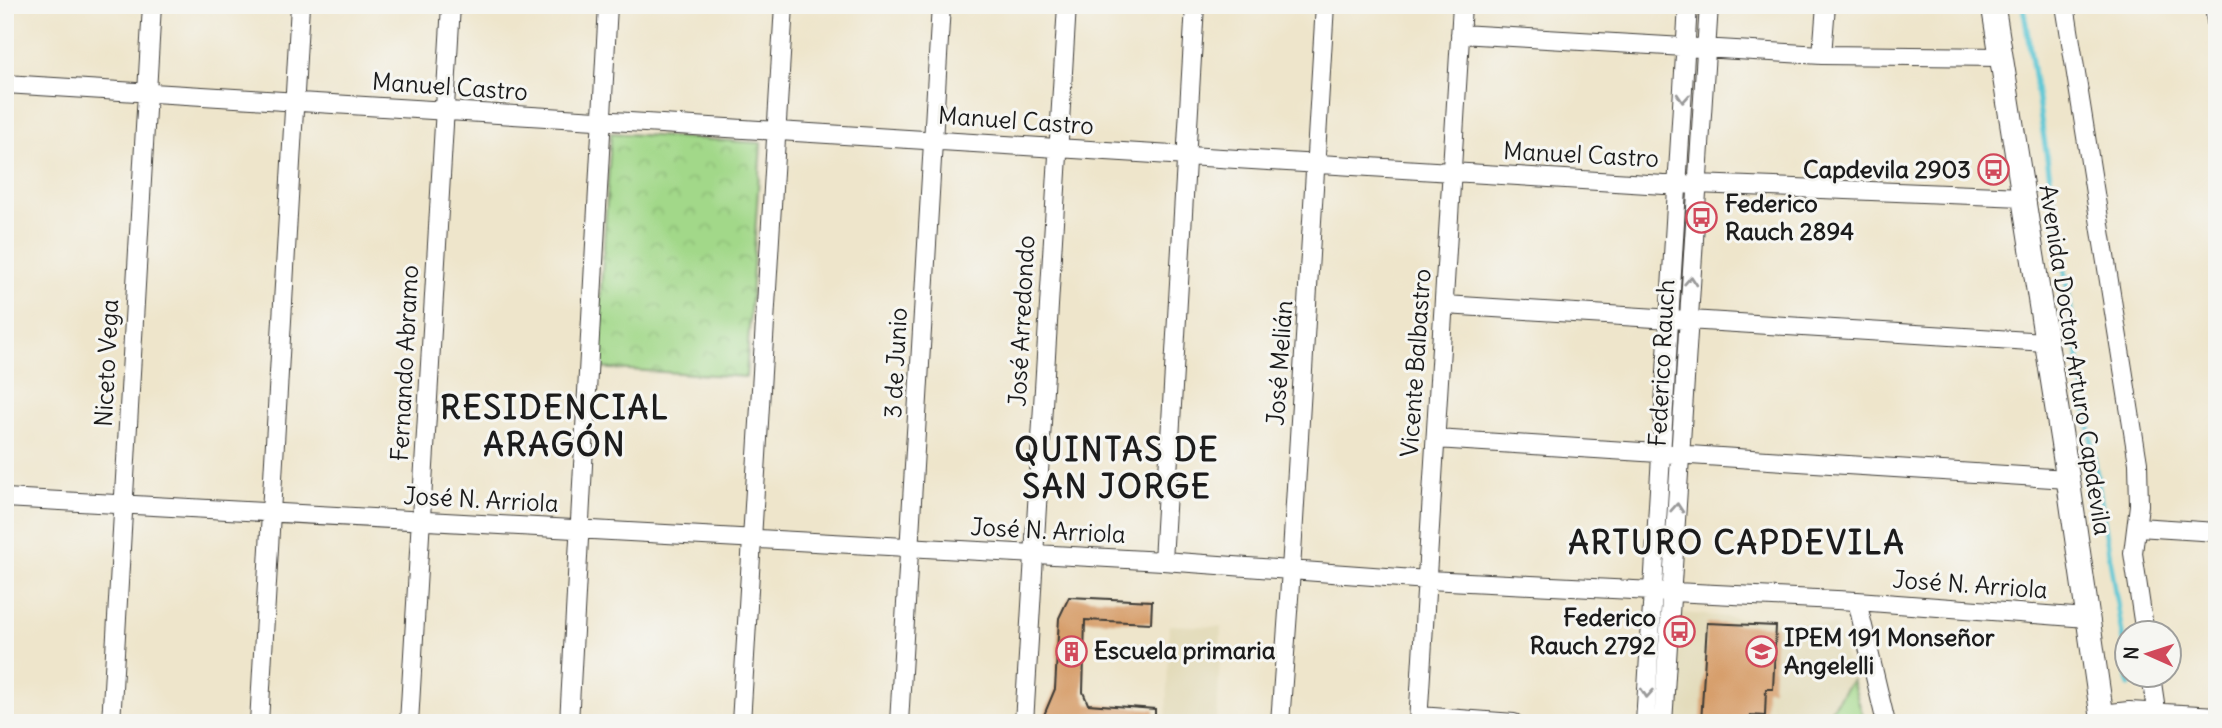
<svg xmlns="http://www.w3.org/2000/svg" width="2222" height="728" font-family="Delius,sans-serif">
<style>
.built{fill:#e3dbba}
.park{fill:url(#park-crowns);stroke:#5f7a52;stroke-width:2}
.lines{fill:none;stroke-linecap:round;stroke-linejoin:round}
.stream{stroke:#5dc8d6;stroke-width:5}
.building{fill:#d79f6c}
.minor-casing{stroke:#3c3a36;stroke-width:20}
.major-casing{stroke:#3c3a36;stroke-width:25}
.minor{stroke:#fff;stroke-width:18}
.major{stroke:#fff;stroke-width:23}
.oneway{stroke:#999}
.labels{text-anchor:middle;stroke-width:6;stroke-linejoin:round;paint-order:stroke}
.street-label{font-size:24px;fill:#1c1c1c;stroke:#f6f6f2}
.poi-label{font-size:24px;font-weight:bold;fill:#1c1c1c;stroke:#f6f6f2;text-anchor:start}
.district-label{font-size:32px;font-weight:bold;letter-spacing:2px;fill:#1c1c1c;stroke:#f6f6f2}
</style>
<defs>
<pattern id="park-crowns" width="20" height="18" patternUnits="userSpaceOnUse" patternTransform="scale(1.75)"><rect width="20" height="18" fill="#a2d889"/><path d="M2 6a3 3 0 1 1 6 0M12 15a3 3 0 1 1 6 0" fill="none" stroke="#8bb976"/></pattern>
</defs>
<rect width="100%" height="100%" fill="#f6f6f2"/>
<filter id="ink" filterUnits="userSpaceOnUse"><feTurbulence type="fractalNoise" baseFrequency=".0143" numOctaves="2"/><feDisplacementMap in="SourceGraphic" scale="14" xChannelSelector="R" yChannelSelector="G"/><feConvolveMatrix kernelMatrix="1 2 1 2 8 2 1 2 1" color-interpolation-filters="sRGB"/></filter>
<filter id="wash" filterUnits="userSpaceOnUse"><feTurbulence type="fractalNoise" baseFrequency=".00686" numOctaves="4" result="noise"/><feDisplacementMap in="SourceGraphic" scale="28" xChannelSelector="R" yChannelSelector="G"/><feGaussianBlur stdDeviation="1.57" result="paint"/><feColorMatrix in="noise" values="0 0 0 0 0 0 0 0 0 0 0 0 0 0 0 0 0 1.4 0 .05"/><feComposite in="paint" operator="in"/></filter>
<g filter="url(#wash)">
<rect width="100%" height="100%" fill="#eee5cb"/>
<path class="built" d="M1681,613L1836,626L1852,679L1820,723H1674Z
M1169,625L1221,627L1217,723H1166Z"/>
<path class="park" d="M611,133L761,143L746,377L596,368Z
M1852,680L1865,723H1821Z"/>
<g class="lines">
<path class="stream" d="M2023,5L2128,673
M2128,676L2129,685"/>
</g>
<g id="blocks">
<path class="building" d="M1069,597L1152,601L1151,623L1085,620L1083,692L1088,704L1155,709V723H1050L1044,715L1055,689L1059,618Z
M1707,623L1776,626L1773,689H1766L1765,716L1751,715L1750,723H1701Z"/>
</g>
</g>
<g filter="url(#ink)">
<use href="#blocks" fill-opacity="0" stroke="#3c3a36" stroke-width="2"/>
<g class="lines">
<defs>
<path id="minor" d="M2065,5L2138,463L2139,505L2133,553L2145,634
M2214,5L2217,29
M1460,34L1822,55L2001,57
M1822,55L1826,5
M5,84L1664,185L1697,184L2023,197
M1445,305L2046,342
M1436,439L2068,479
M5,498L1163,561L1428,580L1857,601L2087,618
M2138,527L2217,532
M1163,561L1195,5
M1857,601L1886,723
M2151,676L2158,723
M2101,714L2129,711L2217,716
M1419,716L1514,723
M111,723L152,5
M259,723L300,5
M409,723L451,5
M569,723L608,5
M741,723L784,5
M899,723L941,5
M1024,723L1067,5
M1280,723L1291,570L1325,5
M1418,723L1462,5
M1645,723L1688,5
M1663,723L1709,5"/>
<path id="major" d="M1993,5L2068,479L2103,723"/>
</defs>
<use href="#minor" class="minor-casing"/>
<use href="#major" class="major-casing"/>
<use href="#minor" class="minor"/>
<use href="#major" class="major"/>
</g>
<defs><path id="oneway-chevron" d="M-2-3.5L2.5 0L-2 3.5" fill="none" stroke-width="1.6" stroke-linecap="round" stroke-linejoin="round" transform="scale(1.75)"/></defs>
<g class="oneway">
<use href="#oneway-chevron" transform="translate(1683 98) rotate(94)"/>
<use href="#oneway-chevron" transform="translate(1691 281) rotate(-86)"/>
<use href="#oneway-chevron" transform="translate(1677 508) rotate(-86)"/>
<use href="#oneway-chevron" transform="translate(1647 693) rotate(94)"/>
</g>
</g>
<defs>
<symbol id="bus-ring" viewBox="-11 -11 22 22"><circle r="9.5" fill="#f6f6f2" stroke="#d1495b" stroke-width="1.5"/><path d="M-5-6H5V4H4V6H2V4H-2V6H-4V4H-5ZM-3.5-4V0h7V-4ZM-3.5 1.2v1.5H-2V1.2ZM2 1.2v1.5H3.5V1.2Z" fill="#d1495b"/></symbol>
<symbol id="building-ring" viewBox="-11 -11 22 22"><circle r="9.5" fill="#f6f6f2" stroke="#d1495b" stroke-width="1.5"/><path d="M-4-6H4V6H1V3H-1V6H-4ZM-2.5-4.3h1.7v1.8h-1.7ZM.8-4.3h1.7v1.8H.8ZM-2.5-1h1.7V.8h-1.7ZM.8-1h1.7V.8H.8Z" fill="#d1495b"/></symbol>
<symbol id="school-ring" viewBox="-11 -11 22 22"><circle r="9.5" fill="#f6f6f2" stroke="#d1495b" stroke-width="1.5"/><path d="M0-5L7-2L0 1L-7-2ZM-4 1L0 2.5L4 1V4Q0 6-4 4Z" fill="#d1495b"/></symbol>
</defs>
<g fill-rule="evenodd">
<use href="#bus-ring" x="1976" y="152" width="35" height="35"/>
<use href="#bus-ring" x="1684" y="200" width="35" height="35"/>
<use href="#bus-ring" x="1662" y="614" width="35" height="35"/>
<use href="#building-ring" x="1054" y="634" width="35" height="35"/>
<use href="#school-ring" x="1744" y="634" width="35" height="35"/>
</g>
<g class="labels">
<g class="street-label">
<text transform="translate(450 87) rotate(4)" y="8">Manuel Castro</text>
<text transform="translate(1016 121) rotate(4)" y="8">Manuel Castro</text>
<text transform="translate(1581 155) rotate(3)" y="8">Manuel Castro</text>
<text transform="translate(1022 321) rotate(-87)" y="8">José Arredondo</text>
<text transform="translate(2075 360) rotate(81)" y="8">Avenida Doctor Arturo Capdevila</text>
<text transform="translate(107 363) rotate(-87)" y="8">Niceto Vega</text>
<text transform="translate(405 363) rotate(-87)" y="8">Fernando Abramo</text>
<text transform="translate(896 363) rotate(-87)" y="8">3 de Junio</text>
<text transform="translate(1280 363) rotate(-86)" y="8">José Melián</text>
<text transform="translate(1416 363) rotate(-86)" y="8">Vicente Balbastro</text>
<text transform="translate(1662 363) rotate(-87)" y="8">Federico Rauch</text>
<text transform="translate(481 500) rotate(3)" y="8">José N. Arriola</text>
<text transform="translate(1048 531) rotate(3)" y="8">José N. Arriola</text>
<text transform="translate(1970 585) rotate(4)" y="8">José N. Arriola</text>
</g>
<g class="poi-label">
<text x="1971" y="178" text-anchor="end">Capdevila 2903</text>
<text x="1725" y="212">Federico<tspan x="1725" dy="28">Rauch 2894</tspan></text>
<text x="1656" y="626" text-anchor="end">Federico<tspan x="1656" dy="28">Rauch 2792</tspan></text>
<text x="1784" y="646">IPEM 191 Monseñor<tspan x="1784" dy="28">Angelelli</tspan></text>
<text x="1094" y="659">Escuela primaria</text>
</g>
<g class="district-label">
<text x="555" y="419">RESIDENCIAL<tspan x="555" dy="37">ARAGÓN</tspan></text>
<text x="1117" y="461">QUINTAS DE<tspan x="1117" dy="37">SAN JORGE</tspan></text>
<text x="1737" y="554">ARTURO CAPDEVILA</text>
</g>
</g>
<rect width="2222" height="728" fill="none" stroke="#f6f6f2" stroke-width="28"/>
<g transform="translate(2148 654) rotate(273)"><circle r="33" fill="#f6f6f2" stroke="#9f9f9c" stroke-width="2"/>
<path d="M0-5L12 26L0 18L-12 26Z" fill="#d1495b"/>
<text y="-10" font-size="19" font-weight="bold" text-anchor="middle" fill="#1c1c1c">N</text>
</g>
</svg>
